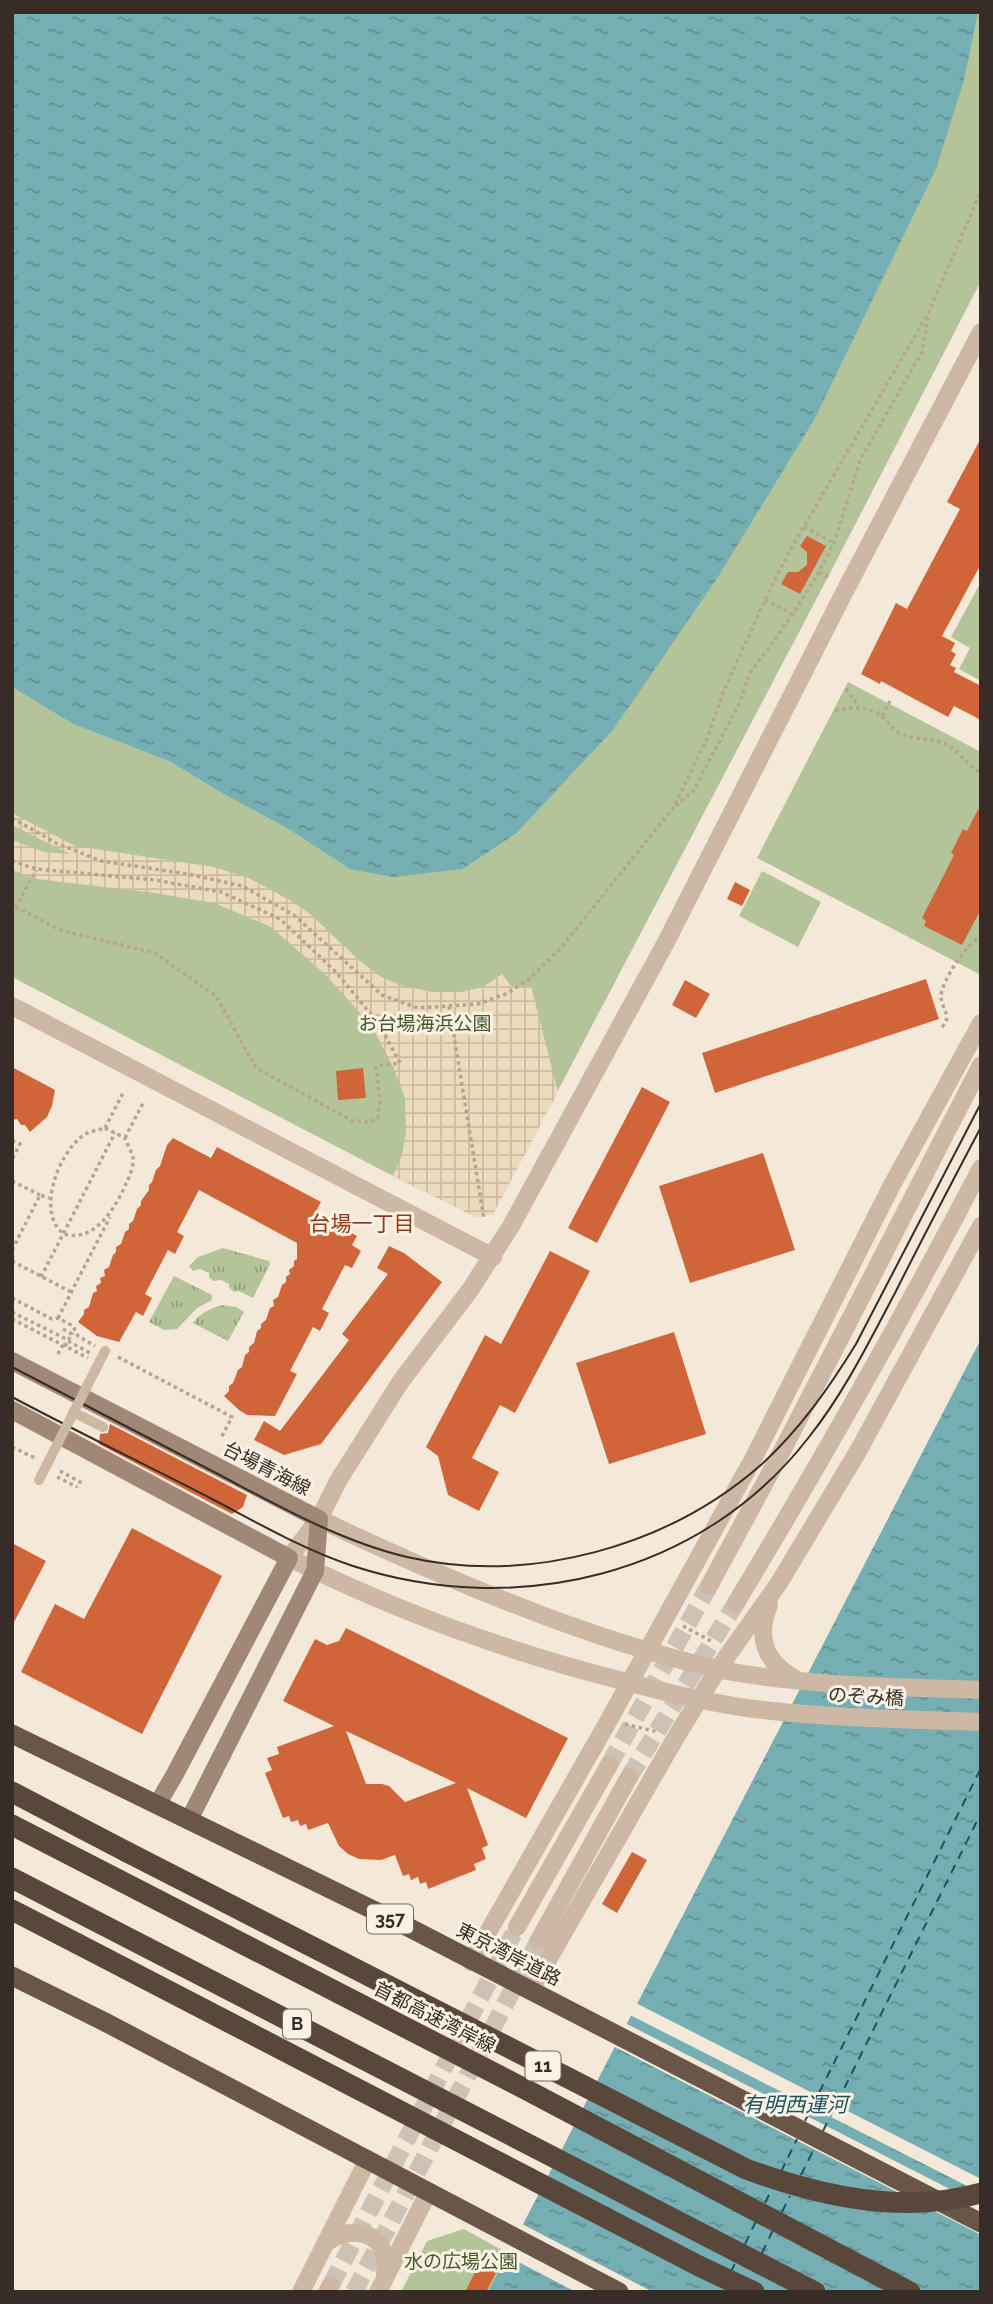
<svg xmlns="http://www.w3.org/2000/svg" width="993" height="2304" font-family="Raleway,'Noto Sans JP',sans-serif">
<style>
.grass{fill:url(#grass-tufts)}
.green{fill:#b3c498}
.plaza{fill:url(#plaza-grid)}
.water{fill:url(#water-ripples)}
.pier{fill:#f4e8d9}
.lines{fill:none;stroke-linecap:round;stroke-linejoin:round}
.ferry{stroke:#18555d;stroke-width:2;stroke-dasharray:9 7;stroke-linecap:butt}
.building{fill:#d1653a;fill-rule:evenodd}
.tertiary-tunnel{stroke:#cec2b5;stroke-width:18;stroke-dasharray:18 9;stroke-linecap:butt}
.path{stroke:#b9a28e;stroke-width:3.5;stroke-dasharray:3.5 3.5;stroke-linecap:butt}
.pedestrian{stroke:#cdb8a4;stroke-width:10}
.tertiary{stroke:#cdb8a4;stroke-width:18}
.secondary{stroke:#a18775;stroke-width:18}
.trunk{stroke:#6a5649;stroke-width:19}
.motorway{stroke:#59473c;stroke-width:21}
.tram{stroke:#372c26;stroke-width:2}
.path-bridge{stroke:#b9a28e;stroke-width:3.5;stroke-dasharray:3.5 3.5;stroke-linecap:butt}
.pedestrian-bridge{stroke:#cdb8a4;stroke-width:10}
.motorway-bridge{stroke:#59473c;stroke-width:21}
.labels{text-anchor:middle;stroke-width:6;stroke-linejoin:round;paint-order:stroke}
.shield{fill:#fbf2e6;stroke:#726760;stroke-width:2}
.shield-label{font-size:18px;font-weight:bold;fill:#372c26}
.park-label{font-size:19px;fill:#445828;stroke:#fbf2e6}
.street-label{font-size:19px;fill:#372c26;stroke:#fbf2e6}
.neighbourhood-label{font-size:21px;fill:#8e3918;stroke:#fbf2e6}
.water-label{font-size:21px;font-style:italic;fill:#18555d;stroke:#fbf2e6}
</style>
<defs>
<pattern id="grass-tufts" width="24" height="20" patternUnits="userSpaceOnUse" patternTransform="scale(1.75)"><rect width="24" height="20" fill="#b3c498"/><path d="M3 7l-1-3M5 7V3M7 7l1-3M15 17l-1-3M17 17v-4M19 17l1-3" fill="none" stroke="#929f7c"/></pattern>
<pattern id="plaza-grid" width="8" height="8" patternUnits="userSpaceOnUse" patternTransform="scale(1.75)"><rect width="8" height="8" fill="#eddbbe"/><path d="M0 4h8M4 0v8" fill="none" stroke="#ccbca3"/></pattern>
<pattern id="water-ripples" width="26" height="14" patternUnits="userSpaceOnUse" patternTransform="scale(1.75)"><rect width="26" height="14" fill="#75aeb3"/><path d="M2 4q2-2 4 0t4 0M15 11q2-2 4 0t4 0" fill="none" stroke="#618e91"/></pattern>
</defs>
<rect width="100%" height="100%" fill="#f4e8d9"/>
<path class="grass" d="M223,1248L269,1261L270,1264L253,1298L239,1291L234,1292L229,1287V1284L221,1280L213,1281L209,1277V1273L200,1269L193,1271L189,1266L198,1257Z
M174,1276L212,1295V1300L197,1308L177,1329L164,1330L149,1322Z
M222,1305L236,1307L244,1312L228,1341L193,1323C201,1312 210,1309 222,1305Z"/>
<path class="green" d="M978,12H981V281L828,577L493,1214L476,1217L393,1176L12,977V687L73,724L171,762L218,791L292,831L463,869L517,833L613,730Z
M981,582V681L959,669L970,648L951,637Z
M848,682L981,752V975L757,858Z
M762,871L821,902L798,947L739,916Z
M464,2229L509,2254L489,2292H401L427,2241Z"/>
<path class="plaza" d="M12,813L75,846L214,867L249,878L291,901L310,914L360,961L381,977L403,986L432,992H461L483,987L502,974L511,986H531L558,1092L493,1214L476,1217L393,1176L402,1155L406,1132L405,1098L392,1064L370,1024L326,975L271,927L214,903L155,893L37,879L12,870V840L44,852L70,854L12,825Z"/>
<path class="water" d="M12,12H978L964,80L936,169L814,420L718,577L613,730L517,833L463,869L393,877L350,869L292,831L218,791L171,762L73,724L12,687Z
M981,1339V2292H488Z"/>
<path class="pier" d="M634,2002L981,2179V2193L628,2014Z
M623,2022L981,2205V2235L611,2045Z
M520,2223L653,2292H576L503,2254Z"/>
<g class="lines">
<path class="ferry" d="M805,2121L981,1768
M823,2131L981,1813
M781,2172L797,2139
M801,2175L814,2149
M765,2203L772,2189
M782,2212L790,2196
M745,2244L756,2221
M762,2253L773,2230
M731,2272L736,2261"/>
</g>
<path class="building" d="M981,438V564L942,636L955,643L951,651L956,654L950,665L956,668L954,672L981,686V720L954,706L948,717L881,681L880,684L861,674L896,603L907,609L960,509L947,502Z
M807,536L826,546L800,594L781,584L788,572H798L807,565V552L800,546Z
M981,804V909L962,945L924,926L926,921L922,918L954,855L951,853L963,829L967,831Z
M735,882L750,890L742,906L727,899Z
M926,979L939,1019L715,1093L702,1053Z
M685,980L710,994L696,1018L672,1005Z
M12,1067L55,1090L52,1106L47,1117L30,1132L25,1125H21L17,1119L12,1120Z
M363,1068L366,1098L338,1100L336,1071Z
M642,1087L670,1102L597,1243L568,1228Z
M173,1138L211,1158L217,1147L321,1202L315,1213L357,1236L352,1245L361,1251L352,1268L345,1265L322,1309L329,1313L320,1331L313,1327L290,1371L297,1374L275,1416L247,1415L239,1410L224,1396L229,1391V1386L233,1383L238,1370L242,1367L245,1355L249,1352V1347L254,1343L257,1331L261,1328V1324L266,1320L270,1308L274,1306L273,1300L278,1297L282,1285L286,1282V1277L290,1274L289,1270L294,1266V1261L297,1259V1243L199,1190L177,1232L184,1236L175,1254L168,1250L145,1294L152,1298L143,1316L136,1312L119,1342L97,1336L78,1322L84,1314V1310L89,1307L93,1293L97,1291L96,1286L101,1283L100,1278L105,1276L104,1270L109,1267L113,1255L116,1252V1247L121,1244L125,1232L129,1229V1224L133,1221L137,1209L141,1205V1201L149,1190V1185L152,1182L156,1170L160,1166L167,1145Z
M763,1153L795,1250L690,1283L659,1186Z
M389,1246L404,1253L442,1282L321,1444L284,1455L254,1440L264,1421L280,1431L349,1340L342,1334L388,1274L377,1268Z
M550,1251L590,1271L515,1413L500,1405L472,1458L499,1472L479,1511L448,1495L438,1456L426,1447L485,1335L501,1344Z
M674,1332L706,1434L609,1464L576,1363Z
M110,1424L247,1495L243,1507L232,1514L99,1444L100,1434L108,1433Z
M132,1528L222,1576L142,1734L21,1672L55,1604L84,1619Z
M12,1543L46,1561L12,1626Z
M346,1628L568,1738L526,1818L467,1788L488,1845L482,1848L486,1859L474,1864L476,1870L428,1889L426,1882L420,1884L418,1877L411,1880L409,1874L403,1876L395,1855L381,1860L359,1859L348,1854L339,1846L328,1823L308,1830L306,1824L300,1826L298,1820L291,1822L289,1816L283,1818L265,1773L272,1770L267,1758L279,1754L277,1747L334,1726L283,1701L315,1639L327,1645L339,1641ZM346,1731L456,1783L405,1802L389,1786L382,1784H366Z
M632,1852L647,1860L617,1913L602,1904Z
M486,2250L503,2260L486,2292H465Z"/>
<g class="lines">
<path class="tertiary-tunnel" d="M609,1765L709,1586
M629,1777L736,1603
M331,2285L517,1927
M354,2292L539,1940"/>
<path class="path" d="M804,527L834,543
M819,572L831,579
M765,600L793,614
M846,689L859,707
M835,710C852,707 869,706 883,717C889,722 893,729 899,733C914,742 932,736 947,745C960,752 968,766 981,773
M882,716L890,701
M676,806L694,790L739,704L750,673L793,614L819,572L834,543L860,460L922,352L928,318
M12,818L56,843L101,861L188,874L242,886L294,915L382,995L418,1008L478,1004L508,993L529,979L560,949L673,808L707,739L724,690L765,600L789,552L929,312L981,191
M12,861L36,869L155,880L221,892L280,919L335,971L379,1024L400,1063L376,1066L380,1101L378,1118L370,1122L353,1121L256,1068L216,996L155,953L60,930L12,905
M12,914L36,870
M449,1006L484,1219
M942,1027C953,1017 941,1008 941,996C942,980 967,944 981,936
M105,1128L125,1138C127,1144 132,1152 133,1158C134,1166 129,1178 126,1184C115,1208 95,1243 64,1234C35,1213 59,1151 84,1135C89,1131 99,1130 105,1128Z
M105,1128L124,1091
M125,1138L144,1101
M12,1141L20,1144L12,1159
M12,1181L40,1195
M12,1250L40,1195L49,1198
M12,1261L71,1292
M41,1277L115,1133
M12,1298L52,1319L58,1318L73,1326L78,1336L95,1346
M12,1312L66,1339
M58,1318L110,1217
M12,1319L63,1345
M63,1329L72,1334L65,1346L88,1358
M68,1341L90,1353
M58,1354L64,1343
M118,1357L232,1417L221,1438
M12,1447L35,1458
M60,1471L80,1482L77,1487
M683,1626L711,1641
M625,1724L658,1732"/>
<path class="pedestrian" d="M73,1412L103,1427"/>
<path class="tertiary" d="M981,332L847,587L665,944L511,1226L470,1290L401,1381L338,1481L319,1519L289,1558C396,1611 508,1652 623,1681C664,1692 705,1702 747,1708C824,1718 903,1719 981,1722
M12,1006L493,1257
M319,1519C416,1565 516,1609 619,1642C652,1652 687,1663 721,1670C807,1686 894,1687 981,1690
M709,1586L781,1453L981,1065
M736,1603C822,1460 904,1316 981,1168
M769,1605C756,1636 765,1662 794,1678
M517,1927L609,1765
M539,1940L629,1777
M471,1962L609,1720L753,1459L892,1185L981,1023
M530,1991L676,1737L718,1669L779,1583L857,1453L981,1226
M326,2243C347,2227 381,2228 385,2260C386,2265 385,2272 385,2277
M301,2292L367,2161
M327,2292L331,2285
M378,2292L428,2193"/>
<path class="secondary" d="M12,1361L319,1519L315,1571L189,1820
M12,1410L289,1558L175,1774L157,1805"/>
<path class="trunk" d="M12,1734L406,1926L981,2223
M12,1976L103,2021L619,2292"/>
<path class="motorway" d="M12,1792L127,1852
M12,1825L523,2088L910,2292
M12,1878L815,2292
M12,1910L78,1944"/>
<path class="tram" d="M12,1367C79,1402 147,1437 214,1472C275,1504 339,1541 407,1557C529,1585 668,1547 762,1464C800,1429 829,1388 856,1344L981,1103
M12,1397C78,1432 146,1465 212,1499C258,1523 304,1550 353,1566C516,1619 702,1576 809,1437C844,1393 869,1342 895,1293C923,1237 952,1182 981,1127"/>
<path class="path-bridge" d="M57,1477L77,1487"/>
<path class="pedestrian-bridge" d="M39,1480L105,1351"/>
<path class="motorway-bridge" d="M127,1852L746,2169C820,2196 902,2215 981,2193
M78,1944L699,2266L754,2292"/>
</g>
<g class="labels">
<g class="shield">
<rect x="367" y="1904.5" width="46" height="29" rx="5"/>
<rect x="283" y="2009.5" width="28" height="29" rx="5"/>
<rect x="525.5" y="2051.5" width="35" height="29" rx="5"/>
</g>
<g class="shield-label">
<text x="390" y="1925">357</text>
<text x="297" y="2030">B</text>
<text x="543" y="2072">11</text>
</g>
<g class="park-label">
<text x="425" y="1030">お台場海浜公園</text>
<text x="461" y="2268">水の広場公園</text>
</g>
<g class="street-label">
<text transform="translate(267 1468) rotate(27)" y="7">台場青海線</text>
<text transform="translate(866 1696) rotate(3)" y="7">のぞみ橋</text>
<text transform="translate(509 1954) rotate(27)" y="7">東京湾岸道路</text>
<text transform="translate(435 2017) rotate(27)" y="7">首都高速湾岸線</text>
</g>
<g class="neighbourhood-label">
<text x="362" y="1231">台場一丁目</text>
</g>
<g class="water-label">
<text x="795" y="2112">有明西運河</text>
</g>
</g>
<rect width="993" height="2304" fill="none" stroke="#372c26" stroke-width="28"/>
</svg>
